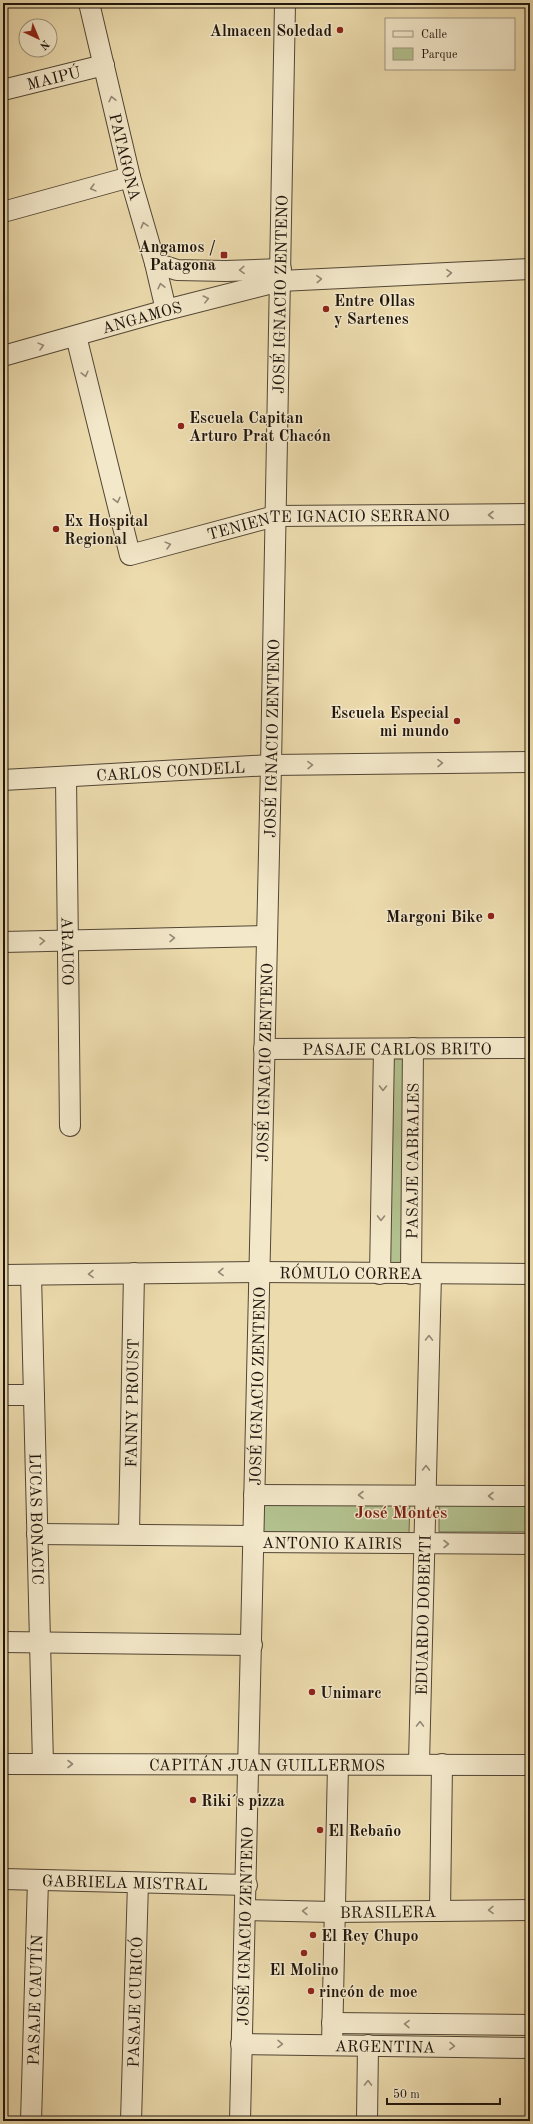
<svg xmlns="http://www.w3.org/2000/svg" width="533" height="2124" font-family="'Old Standard TT',serif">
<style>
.green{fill:#b2c18e;stroke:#686b4e}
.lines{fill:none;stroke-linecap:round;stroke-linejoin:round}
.minor-casing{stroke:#524635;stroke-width:22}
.minor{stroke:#f3e8ca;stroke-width:20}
.oneway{stroke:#938975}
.poi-dot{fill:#8f2418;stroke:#f3e8ca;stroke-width:1.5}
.labels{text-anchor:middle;stroke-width:3;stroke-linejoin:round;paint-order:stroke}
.poi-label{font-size:16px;font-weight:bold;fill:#1e150d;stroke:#f3e8ca;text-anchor:start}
.street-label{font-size:16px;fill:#1e150d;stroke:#f3e8ca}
.neighbourhood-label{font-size:17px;font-weight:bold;fill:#7a1f14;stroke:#f3e8ca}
</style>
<rect width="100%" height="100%" fill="#ecdbad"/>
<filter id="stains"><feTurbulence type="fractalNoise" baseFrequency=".005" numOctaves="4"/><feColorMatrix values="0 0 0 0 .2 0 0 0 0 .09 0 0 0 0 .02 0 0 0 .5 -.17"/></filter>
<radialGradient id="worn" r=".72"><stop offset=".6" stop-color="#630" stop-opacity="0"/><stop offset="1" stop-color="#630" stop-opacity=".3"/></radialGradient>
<path class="green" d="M391,1058L406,1059L401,1265H386Z
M263,1499L410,1501L409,1534L263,1532Z
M439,1503L530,1504V1532H439Z"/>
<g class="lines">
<defs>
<g id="minor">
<path id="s1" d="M89,3L130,177L155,263L166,310"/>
<path id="s2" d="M3,90L104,65"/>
<path d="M3,212L130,177"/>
<path d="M155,263L177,270L226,271L281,269"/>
<path id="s3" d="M76,336L130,555L275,516L530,514"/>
<path id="s4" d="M3,356L166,310L280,281L530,269"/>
<path id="s5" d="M66,777L70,1126"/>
<path id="s6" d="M3,780L271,765L530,762"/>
<path d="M3,942L266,936"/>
<path id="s7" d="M264,1049L530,1048"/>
<path d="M380,1274L384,1049"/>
<path id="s8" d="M411,1274L413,1048"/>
<path id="s9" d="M3,1275L260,1272L530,1274"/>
<path id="s10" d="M31,1275L43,1764"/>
<path d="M3,1395H34"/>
<path d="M254,1495L530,1496"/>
<path id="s11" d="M129,1533L134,1273"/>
<path d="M37,1534L253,1536"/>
<path id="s12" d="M253,1542L530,1544"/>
<path d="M3,1642L252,1645"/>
<path id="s13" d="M419,1763L431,1274"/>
<path id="s14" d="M3,1764L530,1765"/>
<path id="s15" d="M3,1879L247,1885"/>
<path id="s16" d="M246,1910L334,1912L530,1910"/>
<path d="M440,1911L442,1764"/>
<path d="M332,2023L530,2025"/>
<path id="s17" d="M241,2044L530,2048"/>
<path d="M332,2045L338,1765"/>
<path id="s18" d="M31,2121L38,1880"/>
<path id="s19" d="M131,2121L138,1883"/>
<path id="s20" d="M240,2121L271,765L285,3"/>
<path d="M367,2121L368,2045"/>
</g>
</defs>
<use href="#minor" class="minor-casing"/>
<use href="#minor" class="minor"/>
</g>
<defs><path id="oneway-chevron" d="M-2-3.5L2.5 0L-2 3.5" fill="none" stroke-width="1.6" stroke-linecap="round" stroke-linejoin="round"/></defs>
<g class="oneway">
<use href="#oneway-chevron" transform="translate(112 99) rotate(-103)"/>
<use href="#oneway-chevron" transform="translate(93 188) rotate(165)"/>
<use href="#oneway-chevron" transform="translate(144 225) rotate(-106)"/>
<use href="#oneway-chevron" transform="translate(242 270) rotate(178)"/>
<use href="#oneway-chevron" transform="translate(449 273) rotate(-3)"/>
<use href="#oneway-chevron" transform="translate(319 279) rotate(-3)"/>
<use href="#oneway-chevron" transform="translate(161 286) rotate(-103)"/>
<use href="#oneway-chevron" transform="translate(206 299) rotate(-14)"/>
<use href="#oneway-chevron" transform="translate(41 346) rotate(-15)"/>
<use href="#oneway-chevron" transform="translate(85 374) rotate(76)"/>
<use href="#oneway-chevron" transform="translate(117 500) rotate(76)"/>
<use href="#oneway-chevron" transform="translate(491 515) rotate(180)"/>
<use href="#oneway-chevron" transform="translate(168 545) rotate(-15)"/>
<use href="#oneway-chevron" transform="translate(440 763) rotate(-1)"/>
<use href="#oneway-chevron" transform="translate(310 765) rotate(-1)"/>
<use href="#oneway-chevron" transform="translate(172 938) rotate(-1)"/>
<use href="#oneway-chevron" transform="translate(42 941) rotate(-1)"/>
<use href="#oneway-chevron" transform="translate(383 1088) rotate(91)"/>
<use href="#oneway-chevron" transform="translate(381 1218) rotate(91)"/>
<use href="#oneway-chevron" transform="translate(221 1272) rotate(179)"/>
<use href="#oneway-chevron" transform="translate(91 1274) rotate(179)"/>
<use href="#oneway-chevron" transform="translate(429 1338) rotate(-89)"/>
<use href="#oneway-chevron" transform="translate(426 1468) rotate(-89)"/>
<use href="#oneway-chevron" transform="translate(361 1495) rotate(-180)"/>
<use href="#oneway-chevron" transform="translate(491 1496) rotate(-180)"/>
<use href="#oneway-chevron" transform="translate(446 1544)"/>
<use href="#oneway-chevron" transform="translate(420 1724) rotate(-89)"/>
<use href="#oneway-chevron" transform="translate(70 1764)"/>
<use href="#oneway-chevron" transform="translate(491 1910) rotate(179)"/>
<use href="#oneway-chevron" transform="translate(305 1911) rotate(-179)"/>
<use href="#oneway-chevron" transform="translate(407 2024) rotate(-179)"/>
<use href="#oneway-chevron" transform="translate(280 2044) rotate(1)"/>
<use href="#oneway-chevron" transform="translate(452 2046) rotate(1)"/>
<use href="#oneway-chevron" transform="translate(368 2083) rotate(-89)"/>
</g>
<g class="poi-dot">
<circle cx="340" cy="30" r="4"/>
<rect x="220" y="251" width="8" height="8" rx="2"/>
<circle cx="326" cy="309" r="4"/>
<circle cx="181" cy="426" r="4"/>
<circle cx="56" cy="529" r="4"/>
<circle cx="457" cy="721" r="4"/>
<circle cx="491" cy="916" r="4"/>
<circle cx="312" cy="1692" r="4"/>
<circle cx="193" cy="1800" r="4"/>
<circle cx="320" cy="1830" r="4"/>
<circle cx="313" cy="1935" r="4"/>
<circle cx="304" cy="1953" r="4"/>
<circle cx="311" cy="1991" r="4"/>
</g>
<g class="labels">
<g class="poi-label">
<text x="332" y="36" text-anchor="end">Almacen Soledad</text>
<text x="216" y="252" text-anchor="end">Angamos /<tspan x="216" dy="18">Patagona</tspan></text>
<text x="334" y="306">Entre Ollas<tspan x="334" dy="18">y Sartenes</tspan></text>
<text x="189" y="423">Escuela Capitan<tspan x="189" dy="18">Arturo Prat Chacón</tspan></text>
<text x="64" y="526">Ex Hospital<tspan x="64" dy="18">Regional</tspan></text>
<text x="449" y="718" text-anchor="end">Escuela Especial<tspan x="449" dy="18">mi mundo</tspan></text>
<text x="483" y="922" text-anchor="end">Margoni Bike</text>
<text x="320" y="1698">Unimarc</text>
<text x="201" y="1806">Riki´s pizza</text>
<text x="328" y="1836">El Rebaño</text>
<text x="321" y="1941">El Rey Chupo</text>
<text x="304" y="1975" text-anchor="middle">El Molino</text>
<text x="319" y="1997">rincón de moe</text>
</g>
<g class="street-label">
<text dy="6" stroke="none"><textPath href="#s2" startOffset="52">MAIPÚ</textPath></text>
<text dy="6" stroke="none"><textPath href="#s1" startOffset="158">PATAGONA</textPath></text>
<text dy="6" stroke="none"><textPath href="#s20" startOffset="1827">JOSÉ IGNACIO ZENTENO</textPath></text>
<text dy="6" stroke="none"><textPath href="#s4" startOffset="144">ANGAMOS</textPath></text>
<text dy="6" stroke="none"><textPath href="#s3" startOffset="428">TENIENTE IGNACIO SERRANO</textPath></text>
<text dy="6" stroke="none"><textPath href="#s20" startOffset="1383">JOSÉ IGNACIO ZENTENO</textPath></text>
<text dy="6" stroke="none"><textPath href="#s6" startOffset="168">CARLOS CONDELL</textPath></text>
<text dy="6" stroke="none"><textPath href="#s5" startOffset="174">ARAUCO</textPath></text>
<text dy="6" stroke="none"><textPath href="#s7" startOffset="133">PASAJE CARLOS BRITO</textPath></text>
<text dy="6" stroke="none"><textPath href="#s20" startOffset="1059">JOSÉ IGNACIO ZENTENO</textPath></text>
<text dy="6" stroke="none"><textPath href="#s8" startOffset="113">PASAJE CABRALES</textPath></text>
<text dy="6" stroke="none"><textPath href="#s9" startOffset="348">RÓMULO CORREA</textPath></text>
<text dy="6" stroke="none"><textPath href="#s20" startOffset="735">JOSÉ IGNACIO ZENTENO</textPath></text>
<text dy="6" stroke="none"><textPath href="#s11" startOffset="130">FANNY PROUST</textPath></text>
<text dy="6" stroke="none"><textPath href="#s10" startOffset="244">LUCAS BONACIC</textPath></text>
<text dy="6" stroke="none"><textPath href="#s12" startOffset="79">ANTONIO KAIRIS</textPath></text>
<text dy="6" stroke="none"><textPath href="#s13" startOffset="148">EDUARDO DOBERTI</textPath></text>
<text dy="6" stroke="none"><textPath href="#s14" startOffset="264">CAPITÁN JUAN GUILLERMOS</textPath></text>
<text dy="6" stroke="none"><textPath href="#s15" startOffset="122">GABRIELA MISTRAL</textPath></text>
<text dy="6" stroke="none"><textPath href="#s16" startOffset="142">BRASILERA</textPath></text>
<text dy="6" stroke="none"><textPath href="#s20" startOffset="195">JOSÉ IGNACIO ZENTENO</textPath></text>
<text dy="6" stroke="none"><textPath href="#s18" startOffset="121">PASAJE CAUTÍN</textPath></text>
<text dy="6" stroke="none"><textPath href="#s19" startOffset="119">PASAJE CURICÓ</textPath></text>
<text dy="6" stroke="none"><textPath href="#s17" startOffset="144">ARGENTINA</textPath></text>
</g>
<g class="neighbourhood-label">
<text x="401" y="1518">José Montes</text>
</g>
</g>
<rect width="533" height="2124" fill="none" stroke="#ecdbad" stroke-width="16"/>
<rect x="4" y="4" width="525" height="2116" fill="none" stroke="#1e150d" stroke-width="2"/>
<rect x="8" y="8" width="517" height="2108" fill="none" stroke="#1e150d"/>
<rect x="385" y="18" width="130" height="52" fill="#f3e8ca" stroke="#9e947e"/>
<rect x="393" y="31" width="20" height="6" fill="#f3e8ca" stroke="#9e947e"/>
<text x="421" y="38" font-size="12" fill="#1e150d">Calle</text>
<rect x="393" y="48" width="20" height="12" fill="#b2c18e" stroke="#9e947e"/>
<text x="421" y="58" font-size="12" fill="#1e150d">Parque</text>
<g transform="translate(38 38) rotate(136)"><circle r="19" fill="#f3e8ca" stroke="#9e947e"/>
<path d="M0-3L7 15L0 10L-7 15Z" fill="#8f2418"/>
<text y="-6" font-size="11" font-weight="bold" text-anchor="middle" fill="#1e150d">N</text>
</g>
<path d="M387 2098v6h113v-6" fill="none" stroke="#1e150d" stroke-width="2"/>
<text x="393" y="2098" font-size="12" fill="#1e150d" stroke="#f3e8ca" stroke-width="3" paint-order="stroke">50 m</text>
<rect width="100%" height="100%" filter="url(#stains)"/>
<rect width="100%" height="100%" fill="url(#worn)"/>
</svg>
